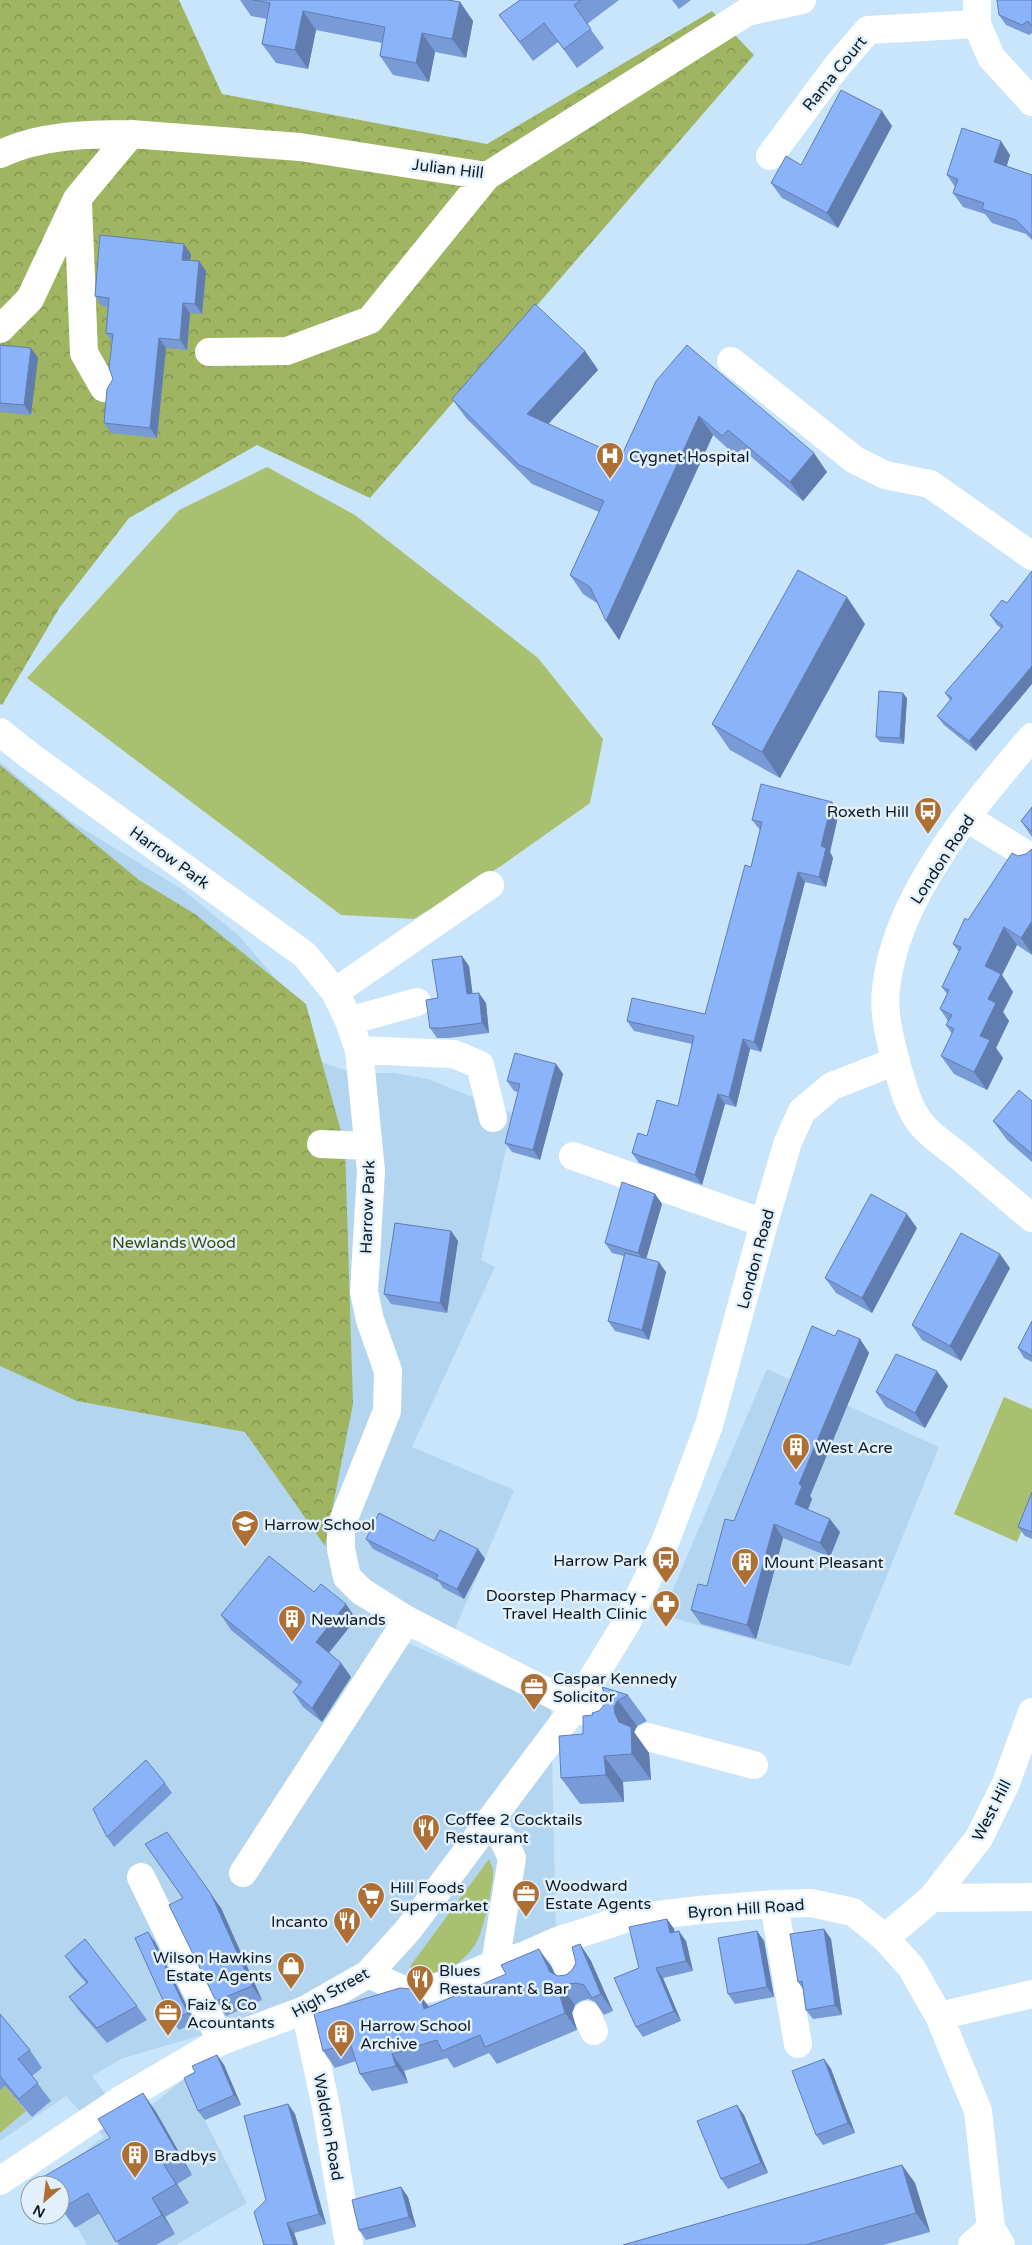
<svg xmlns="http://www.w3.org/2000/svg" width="1032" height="2245" font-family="'Varela Round',sans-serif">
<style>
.built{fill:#b4d5ef}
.green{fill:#aac071}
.forest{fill:url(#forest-crowns)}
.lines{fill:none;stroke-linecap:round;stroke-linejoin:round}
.minor{stroke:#fff;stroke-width:28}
.major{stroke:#fff;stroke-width:28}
.wall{fill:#789ad7}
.shaded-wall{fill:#617daf}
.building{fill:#8bb3fa;stroke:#617daf}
.labels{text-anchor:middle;stroke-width:5;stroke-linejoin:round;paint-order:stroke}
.street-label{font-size:16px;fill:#0c1a23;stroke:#e2f0fc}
.poi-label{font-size:16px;fill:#0c1a23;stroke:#e2f0fc;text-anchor:start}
.park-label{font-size:16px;fill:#3d4a0c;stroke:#e2f0fc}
</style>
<defs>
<pattern id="forest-crowns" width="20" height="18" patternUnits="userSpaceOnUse" patternTransform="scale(1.25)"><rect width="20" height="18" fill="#9fb562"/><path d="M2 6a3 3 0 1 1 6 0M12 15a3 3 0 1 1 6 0" fill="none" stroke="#809250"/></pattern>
</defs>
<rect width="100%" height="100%" fill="#c8e5fc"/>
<path class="built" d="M0,762L72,822L183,890L237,934L297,1003L316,1060L353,1073H394L428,1079L514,1114L481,1260L495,1267L412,1447L514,1490L455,1629L389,1634L551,1708L556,1940L428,1993L442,2036L306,2005L123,2058L92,2076L128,2124L184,2079L247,2203L176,2245H87L60,2196V2185L50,2177L104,2137L66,2096L0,2141Z
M767,1369L939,1447L850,1666L662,1615Z"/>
<path class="green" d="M267,467L355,515L538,658L603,739L590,803L501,866L414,919L341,915L27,678L179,510Z
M1004,1397L1032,1409V1506L1017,1542L954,1514Z
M489,1859C490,1862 492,1866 493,1870C494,1883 483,1934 475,1945C462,1964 433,1985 410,1970L411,1965Z
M5,2086L26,2111L0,2133V2090Z"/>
<path class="forest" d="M0,0H179L222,94L487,144L712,11L754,55L370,498L257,445L129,518L60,607L2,705L0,704Z
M0,765L139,880L195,914L306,1004L345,1146L353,1404L325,1546L245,1432L77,1401L0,1366Z"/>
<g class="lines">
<path class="minor" d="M0,154C40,135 88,134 131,134
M770,156L837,66L868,30L977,24
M78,203L84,353L104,388
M0,329L30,299L77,199L131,134L300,147L487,176L747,12L802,0
M209,352L287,351L370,320L487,176
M731,361L855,460L885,475L930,484L1032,556
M0,732L30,756L305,955L335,992L349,1021L359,1050L371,1171L364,1292L370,1320L388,1371L387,1411L341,1526V1549L347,1577L361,1591L407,1620L592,1715
M967,818L1032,858
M335,992L490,885
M349,1021L417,1002
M359,1050L454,1054L480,1065L493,1118
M321,1144L368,1146
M573,1156L764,1223
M648,1737L754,1765
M487,1825L503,1839L512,1858L495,1964
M243,1873L407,1620
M141,1877L221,2041
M932,1898L979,1838L1006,1783L1032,1712
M774,1904L798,2044
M885,1938L932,1898L1032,1897
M557,1941L572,1977
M368,1974L402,1989L423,1990L447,1984L495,1964L523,1956L557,1941L625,1919L699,1910L774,1904L811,1903L853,1912L885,1938L911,1967L939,2016L978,2111L991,2228L1001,2245
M305,2010L326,2107L349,2245
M587,2015L594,2031
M939,2016L1032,1994
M0,2181L122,2099L221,2041L305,2010L368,1974L408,1930L575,1707L627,1622L666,1540L709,1425L764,1223L788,1142L802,1111L832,1086L896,1061
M972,2245L991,2228"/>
<path class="major" d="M977,0V24L991,57L1032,102
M1032,737C974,805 895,896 886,989C883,1014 890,1039 896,1063C903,1085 907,1107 922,1125C932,1137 948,1147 960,1157C984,1177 1008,1198 1032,1218"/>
</g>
<path class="wall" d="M240,0H448L460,2L473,21L466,58L435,52L429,82L393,75L380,56L382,43L316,30L308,69L276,63L262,44L267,19L251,16Z
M520,0H619L587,24L604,48L577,68L558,42L533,61L499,15Z
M672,0H691L679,9Z
M1032,0V33L1029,35L1006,25L999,15Z
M892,126L838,228L782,198L771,183L801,165Z
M1010,155L1007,166L1032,175V240L1026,234L992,223L985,214L963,207L953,193L955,187L947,175Z
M191,254L190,260L206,271L202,314L190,313L187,350L166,348L157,438L111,433L104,423L113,379L112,342L106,333L108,307L102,306L95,296Z
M0,345L31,348L38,358L31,415L0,412Z
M585,351L598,370L548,424L621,457L656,381L827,472L803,501L742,449L735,455L713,435L619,640L597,603L583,594L570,575L599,512L532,484L466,418L452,399Z
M1032,571L976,751L944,725L937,716L950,700L945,693L1001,628L997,625L990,615L1007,603Z
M865,624L780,778L730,750L712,724Z
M907,698L904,744L880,742L876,737Z
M832,802L839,812L830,852L833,858L826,887L805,882L761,1052L750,1049L736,1107L725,1104L702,1185L639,1163L632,1153L647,1136L678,1106L692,1044L634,1031L627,1021L705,1014L751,867L760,830L752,820Z
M1032,807V837L1021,821Z
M1032,849V955L1017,945L1002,975L1013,992L1003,1012L1009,1021L996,1048L1003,1058L987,1090L954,1074L941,1056L952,1034L946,1025L948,1021L940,1009L947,994L942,987L959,952L953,944L968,920L1018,856L1026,854Z
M469,966L472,993L486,1003L489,1033L449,1038H437L430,1028L438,998Z
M556,1064L563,1074L540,1160L512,1152L505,1143L518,1092L514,1091L507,1081Z
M1032,1101V1162L1007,1140L993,1121Z
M655,1194L662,1204L646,1259L666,1272L649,1340L615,1331L608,1321L624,1256L612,1253L605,1243Z
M917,1228L872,1313L836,1293L825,1278Z
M451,1231L458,1241L447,1313L391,1304L384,1294Z
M1010,1268L961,1361L922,1340L912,1325Z
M1032,1321V1362L1024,1358L1018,1348Z
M835,1336L860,1339L869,1353L810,1496L812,1499L808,1510L840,1532L830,1557L783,1538L756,1639L701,1624L691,1610L707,1586L734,1521Z
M948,1386L925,1428L886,1407L876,1392Z
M1032,1492V1539L1025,1536L1018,1527Z
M366,1539L434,1541L478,1549L485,1559L464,1599L443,1588L439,1582L373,1549Z
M314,1592L356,1619L329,1653L341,1663L351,1677L322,1722L303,1707L293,1692L299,1685L231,1630L221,1615Z
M628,1695L647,1721L637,1726L634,1732L649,1753L651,1780L623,1782L624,1802L580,1804L561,1778L593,1715L599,1711Z
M165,1783L172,1793L114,1847L107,1837Z
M221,1908L262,2000L226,2016L216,2001Z
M667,1919L674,1929V1932L686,1941L693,1971L663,1978L681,2021L643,2037L636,2027L639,1968Z
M824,1929L831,1939L842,2015L813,2019L806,2010L803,1989L798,1982Z
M757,1931L764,1941L774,1997L735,2004L728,1994Z
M155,1942L195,2023L179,2030L172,2020Z
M580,1944L591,1961L613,2011L604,2015L595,2002L588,1999L581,2001L575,2005L572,2013L577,2030L497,2064L489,2053L454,2068L447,2058L404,2071L408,2083L372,2091L360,2074L356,2061L335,2068L323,2051L429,2007L551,1966L555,1974L558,1976L566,1975L572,1970L576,1963Z
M65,1956L137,2006L147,2020L107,2043L80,2012L69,1997L86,1983L75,1970Z
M0,2014L30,2050L42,2068L32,2076L51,2101L32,2117L5,2086L0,2090Z
M217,2055L224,2065L241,2105L205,2120L198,2111L195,2072Z
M824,2059L831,2069L855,2133L823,2145L816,2135Z
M143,2093L156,2112L192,2175L177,2184L189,2203L165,2217L175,2234L156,2245H119L100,2213L75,2228L60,2207Z
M288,2104L295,2114L326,2224L294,2233L298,2245H264L266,2200Z
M744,2115L768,2173L728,2189L721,2179Z
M902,2165L915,2183L930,2232L883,2245H623Z
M401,2187L408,2197L416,2227L366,2240L359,2230Z"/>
<path class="shaded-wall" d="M460,2L473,21L466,58L452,39Z
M303,11L316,30L308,69L295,50Z
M422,33L435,52L429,82L416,63Z
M882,111L892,126L838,228L827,213Z
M1001,141L1010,155L1003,176L994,162Z
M184,244L191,254L189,270L182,260Z
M199,261L206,271L202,314L195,304Z
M183,303L190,313L187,350L180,340Z
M159,338L166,348L157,438L150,428Z
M31,348L38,358L31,415L24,405Z
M585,351L598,370L540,433L527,414Z
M699,416L713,435L619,640L606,621Z
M814,453L827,472L803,501L790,482Z
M847,597L865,624L780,778L762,752Z
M1032,666V684L976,751L969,741Z
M903,693L907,698L904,744L900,738Z
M832,802L839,812L830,852L833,858L826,887L819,877L821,846Z
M798,872L805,882L761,1052L754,1042Z
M1032,921V954L1021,938Z
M1004,927L1017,945L1002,975L1013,992L1003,1012L1009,1021L996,1048L1003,1058L987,1090L974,1072L980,1036L988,999L985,966Z
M462,956L469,966L474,1004L467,994Z
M479,993L486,1003L489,1033L482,1023Z
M743,1039L750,1049L736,1107L729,1097Z
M556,1064L563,1074L540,1160L533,1150Z
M718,1094L725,1104L702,1185L695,1175Z
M655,1194L662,1204L645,1263L638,1253Z
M907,1214L917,1228L872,1313L862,1298Z
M451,1231L458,1241L447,1313L440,1303Z
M1000,1254L1010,1268L961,1361L950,1346Z
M659,1262L666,1272L649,1340L642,1330Z
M860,1339L869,1353L810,1496L812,1499L804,1518L795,1504L799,1484Z
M937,1371L948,1386L925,1428L915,1413Z
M830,1519L840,1532L830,1557L820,1543Z
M774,1524L783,1538L756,1639L747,1625Z
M478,1549L485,1559L464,1599L457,1589Z
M346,1604L356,1619L326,1656L316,1642Z
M341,1663L351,1677L322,1722L312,1708Z
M618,1700L637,1726L634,1732L649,1753L651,1780L632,1754L615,1714L614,1707Z
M604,1756L623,1782L624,1802L606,1775Z
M211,1894L221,1908L262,2000L252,1986Z
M667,1919L674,1929L677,1943L670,1933Z
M824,1929L831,1939L842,2015L835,2005Z
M679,1931L686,1941L693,1971L686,1961Z
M757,1931L764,1941L774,1997L767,1987Z
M148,1932L155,1942L195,2023L188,2013Z
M580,1944L591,1961L613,2011L601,1994Z
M539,1949L551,1966L562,1989L550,1972Z
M656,1968L663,1978L681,2021L674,2011Z
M563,1989L575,2005L572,2013L577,2030L565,2013L560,1996Z
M419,1993L431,2010L424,2009Z
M392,2054L404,2071L408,2083L396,2066Z
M217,2055L224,2065L241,2105L234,2095Z
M824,2059L831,2069L855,2133L848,2123Z
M143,2093L156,2112L192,2175L179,2156Z
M288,2104L295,2114L326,2224L319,2214Z
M737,2105L744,2115L768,2173L761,2163Z
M164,2165L177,2184L189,2203L176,2184Z
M902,2165L915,2183L930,2232L916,2213Z
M401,2187L408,2197L416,2227L409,2217Z
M152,2198L165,2217L175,2234L162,2215Z
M287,2223L294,2233L298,2245H294Z"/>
<path class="building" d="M253,0H448L460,2L452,39L422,33L416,63L380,56L385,27L303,11L295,50L262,44L270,3Z
M520,0H581L574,5L591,29L564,49L544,23L520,42L499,15Z
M997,0H1032V26L1028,21L1022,25L999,15Z
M841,90L882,111L827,213L771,183L786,156L801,165Z
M962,128L1001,141L994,162L1032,175V236L1016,220L982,209L984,203L953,193L958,179L947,175Z
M100,235L184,244L182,260L199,261L195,304L183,303L180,340L159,338L150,428L104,423L107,389L113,379L109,368L113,334L106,333L109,298L95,296Z
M535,304L585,351L527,414L621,457L656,381L687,345L814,453L790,482L728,430L722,436L699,416L606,621L590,587L570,575L604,501L519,465L452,399Z
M0,345L31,348L24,405L0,403Z
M798,570L847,597L762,752L712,724Z
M1032,571V666L969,741L937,716L952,698L945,693L1003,626L990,615L1002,600L1007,603Z
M879,691L903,693L900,738L876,737Z
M761,784L832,802L821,846L826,848L819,877L798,872L754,1042L743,1039L729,1097L718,1094L695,1175L632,1153L638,1133L647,1136L657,1100L678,1106L694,1036L627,1021L632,998L705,1014L745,865L751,867L762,822L752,820Z
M1032,807V832L1021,821Z
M1032,849V921L1021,938L1004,927L985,966L1001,974L988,999L996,1003L980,1036L990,1040L974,1072L941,1056L954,1029L946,1025L952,1015L940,1009L949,990L942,987L961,947L953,944L965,918L968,920L1012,853L1018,856L1026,854Z
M462,956L467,994L479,993L482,1023L442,1028H430L426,1000L438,998L432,960Z
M515,1053L556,1064L533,1150L505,1143L520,1084L507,1081Z
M1019,1090L1032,1101V1154L993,1121Z
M622,1182L655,1194L638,1253L605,1243Z
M871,1194L907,1214L862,1298L825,1278Z
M395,1223L451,1231L440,1303L384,1294Z
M961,1233L1000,1254L950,1346L912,1325Z
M625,1253L659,1262L642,1330L608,1321Z
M1032,1321V1356L1018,1348Z
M812,1326L835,1336L838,1330L860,1339L799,1484L802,1486L795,1504L830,1519L820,1543L774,1524L747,1625L691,1610L698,1584L707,1586L725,1519L734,1521Z
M896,1354L937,1371L915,1413L876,1392Z
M1032,1492V1532L1018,1527Z
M379,1513L434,1541L440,1530L478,1549L457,1589L436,1579L438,1575L366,1539Z
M269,1556L314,1592L321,1584L346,1604L316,1642L341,1663L312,1708L293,1692L302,1682L221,1615Z
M602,1687L628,1695L618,1700L614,1707L615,1714L619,1722L631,1727L632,1754L604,1756L606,1775L561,1778L559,1736L583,1734V1716L593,1715L592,1713L599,1711L605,1704L606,1697Z
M146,1760L165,1783L107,1837L93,1809Z
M167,1832L211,1894L252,1986L216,2001L169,1905L183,1898L145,1844Z
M667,1919L670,1933L679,1931L686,1961L656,1968L674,2011L636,2027L614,1978L639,1968L629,1927Z
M824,1929L835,2005L806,2010L802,1981L798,1982L790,1934Z
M757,1931L767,1987L728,1994L718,1938Z
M148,1932L188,2013L172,2020L135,1938Z
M85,1939L137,2006L97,2028L69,1997L88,1982L65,1956Z
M580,1944L601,1994L592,1998L584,1985L576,1983L569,1984L563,1989L560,1996L565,2013L485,2047L480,2035L442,2051L437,2040L392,2054L396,2066L360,2074L350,2043L323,2051L314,2014L400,1988L412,1989L419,1993L424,2009L506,1974L501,1965L539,1949L550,1972L558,1976L566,1975L572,1970L576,1963L572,1947Z
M0,2014L30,2050L18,2059L38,2083L19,2099L0,2076Z
M217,2055L234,2095L198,2111L184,2078L195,2072L192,2066Z
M824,2059L848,2123L816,2135L792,2071Z
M143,2093L179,2156L164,2165L176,2184L152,2198L162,2215L116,2242L88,2193L61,2209L60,2207V2185H47L43,2177L110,2138L98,2119Z
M288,2104L319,2214L287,2223L294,2245H264L254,2212L266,2200L244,2116Z
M737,2105L761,2163L721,2179L697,2121Z
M902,2165L916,2213L805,2245H623Z
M401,2187L409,2217L359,2230L352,2200Z"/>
<defs>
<symbol id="hospital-pin" viewBox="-11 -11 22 30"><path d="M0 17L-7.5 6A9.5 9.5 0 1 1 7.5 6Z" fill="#ad6f34" stroke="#e2f0fc"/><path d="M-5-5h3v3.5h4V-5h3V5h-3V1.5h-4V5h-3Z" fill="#fff"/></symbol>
<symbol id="bus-pin" viewBox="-11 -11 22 30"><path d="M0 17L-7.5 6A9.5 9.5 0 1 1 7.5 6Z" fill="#ad6f34" stroke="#e2f0fc"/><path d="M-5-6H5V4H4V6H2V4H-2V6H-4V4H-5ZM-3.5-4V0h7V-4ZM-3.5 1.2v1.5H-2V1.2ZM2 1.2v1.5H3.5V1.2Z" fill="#fff"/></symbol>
<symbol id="building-pin" viewBox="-11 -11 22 30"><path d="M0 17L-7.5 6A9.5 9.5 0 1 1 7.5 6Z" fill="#ad6f34" stroke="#e2f0fc"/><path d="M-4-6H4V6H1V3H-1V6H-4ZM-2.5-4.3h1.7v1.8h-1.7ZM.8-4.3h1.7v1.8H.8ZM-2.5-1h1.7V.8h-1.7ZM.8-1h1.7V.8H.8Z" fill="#fff"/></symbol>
<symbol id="school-pin" viewBox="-11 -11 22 30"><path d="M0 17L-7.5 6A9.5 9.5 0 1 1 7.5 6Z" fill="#ad6f34" stroke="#e2f0fc"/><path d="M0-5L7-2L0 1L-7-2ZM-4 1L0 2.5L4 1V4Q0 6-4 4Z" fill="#fff"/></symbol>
<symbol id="pharmacy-pin" viewBox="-11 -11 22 30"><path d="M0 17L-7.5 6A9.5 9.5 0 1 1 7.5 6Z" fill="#ad6f34" stroke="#e2f0fc"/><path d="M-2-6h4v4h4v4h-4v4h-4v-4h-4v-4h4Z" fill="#fff"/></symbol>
<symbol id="office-pin" viewBox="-11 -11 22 30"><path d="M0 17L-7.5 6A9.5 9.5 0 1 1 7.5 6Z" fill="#ad6f34" stroke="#e2f0fc"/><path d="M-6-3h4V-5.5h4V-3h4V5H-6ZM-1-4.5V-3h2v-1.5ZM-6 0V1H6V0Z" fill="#fff"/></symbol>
<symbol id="restaurant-pin" viewBox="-11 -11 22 30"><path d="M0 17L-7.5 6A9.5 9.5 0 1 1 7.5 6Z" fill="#ad6f34" stroke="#e2f0fc"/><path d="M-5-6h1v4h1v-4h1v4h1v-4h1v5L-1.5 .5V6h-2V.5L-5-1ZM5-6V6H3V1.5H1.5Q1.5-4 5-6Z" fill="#fff"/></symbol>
<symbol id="supermarket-pin" viewBox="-11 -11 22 30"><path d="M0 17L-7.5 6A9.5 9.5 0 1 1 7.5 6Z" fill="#ad6f34" stroke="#e2f0fc"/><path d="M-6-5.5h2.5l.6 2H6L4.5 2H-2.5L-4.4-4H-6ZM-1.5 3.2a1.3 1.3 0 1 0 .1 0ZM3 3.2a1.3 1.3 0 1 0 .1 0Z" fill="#fff"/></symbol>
<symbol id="shop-pin" viewBox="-11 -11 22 30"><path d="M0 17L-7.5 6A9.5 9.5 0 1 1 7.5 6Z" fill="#ad6f34" stroke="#e2f0fc"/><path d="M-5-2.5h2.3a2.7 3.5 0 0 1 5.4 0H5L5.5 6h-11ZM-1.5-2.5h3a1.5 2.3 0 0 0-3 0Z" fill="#fff"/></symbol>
</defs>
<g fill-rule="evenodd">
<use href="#hospital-pin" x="594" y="440" width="32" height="43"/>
<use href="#bus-pin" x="912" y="795" width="32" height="43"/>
<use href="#building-pin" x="780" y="1431" width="32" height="43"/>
<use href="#school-pin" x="229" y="1508" width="32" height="43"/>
<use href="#bus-pin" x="650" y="1544" width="32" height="43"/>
<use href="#building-pin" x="729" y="1546" width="32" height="43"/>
<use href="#pharmacy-pin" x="650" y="1588" width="32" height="43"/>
<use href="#building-pin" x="276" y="1603" width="32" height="43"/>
<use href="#office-pin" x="518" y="1671" width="32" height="43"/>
<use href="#restaurant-pin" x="410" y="1812" width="32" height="43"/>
<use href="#office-pin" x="510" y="1878" width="32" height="43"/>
<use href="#supermarket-pin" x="355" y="1880" width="32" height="43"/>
<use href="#restaurant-pin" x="331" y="1905" width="32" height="43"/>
<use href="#shop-pin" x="275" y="1950" width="32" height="43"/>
<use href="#restaurant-pin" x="404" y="1963" width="32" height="43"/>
<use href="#office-pin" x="152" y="1997" width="32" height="43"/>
<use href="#building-pin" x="325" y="2018" width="32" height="43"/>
<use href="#building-pin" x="119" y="2139" width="32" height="43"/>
</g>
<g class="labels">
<g class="street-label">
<text transform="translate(834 73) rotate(-51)" y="6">Rama Court</text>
<text transform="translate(448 168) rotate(7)" y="6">Julian Hill</text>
<text transform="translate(170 857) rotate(36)" y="6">Harrow Park</text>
<text transform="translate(942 859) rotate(-57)" y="6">London Road</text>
<text transform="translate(367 1207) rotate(-88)" y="6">Harrow Park</text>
<text transform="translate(755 1259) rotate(-75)" y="6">London Road</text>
<text transform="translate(991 1810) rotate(-63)" y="6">West Hill</text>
<text transform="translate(746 1908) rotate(-4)" y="6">Byron Hill Road</text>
<text transform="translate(330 1992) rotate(-29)" y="6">High Street</text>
<text transform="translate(329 2127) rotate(80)" y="6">Waldron Road</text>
</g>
<g class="poi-label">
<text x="629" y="462">Cygnet Hospital</text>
<text x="909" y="817" text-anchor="end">Roxeth Hill</text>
<text x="815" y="1453">West Acre</text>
<text x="264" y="1530">Harrow School</text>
<text x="647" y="1566" text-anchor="end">Harrow Park</text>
<text x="764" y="1568">Mount Pleasant</text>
<text x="647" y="1601" text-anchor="end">Doorstep Pharmacy -<tspan x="647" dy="18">Travel Health Clinic</tspan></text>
<text x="311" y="1625">Newlands</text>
<text x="553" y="1684">Caspar Kennedy<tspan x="553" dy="18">Solicitor</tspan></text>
<text x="445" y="1825">Coffee 2 Cocktails<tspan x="445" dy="18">Restaurant</tspan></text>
<text x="545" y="1891">Woodward<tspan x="545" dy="18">Estate Agents</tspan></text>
<text x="390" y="1893">Hill Foods<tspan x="390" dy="18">Supermarket</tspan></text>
<text x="328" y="1927" text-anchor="end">Incanto</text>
<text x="272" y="1963" text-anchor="end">Wilson Hawkins<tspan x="272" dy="18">Estate Agents</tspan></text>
<text x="439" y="1976">Blues<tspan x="439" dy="18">Restaurant &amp; Bar</tspan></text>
<text x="187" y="2010">Faiz &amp; Co<tspan x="187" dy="18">Acountants</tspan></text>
<text x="360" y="2031">Harrow School<tspan x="360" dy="18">Archive</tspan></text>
<text x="154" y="2161">Bradbys</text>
</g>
<g class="park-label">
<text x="174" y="1248">Newlands Wood</text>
</g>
</g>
<g transform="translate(45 2200) rotate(208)"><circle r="24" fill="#e2f0fc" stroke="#8c9aa5"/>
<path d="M0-4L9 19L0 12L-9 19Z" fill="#ad6f34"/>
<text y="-8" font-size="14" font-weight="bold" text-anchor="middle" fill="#0c1a23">N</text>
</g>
</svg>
